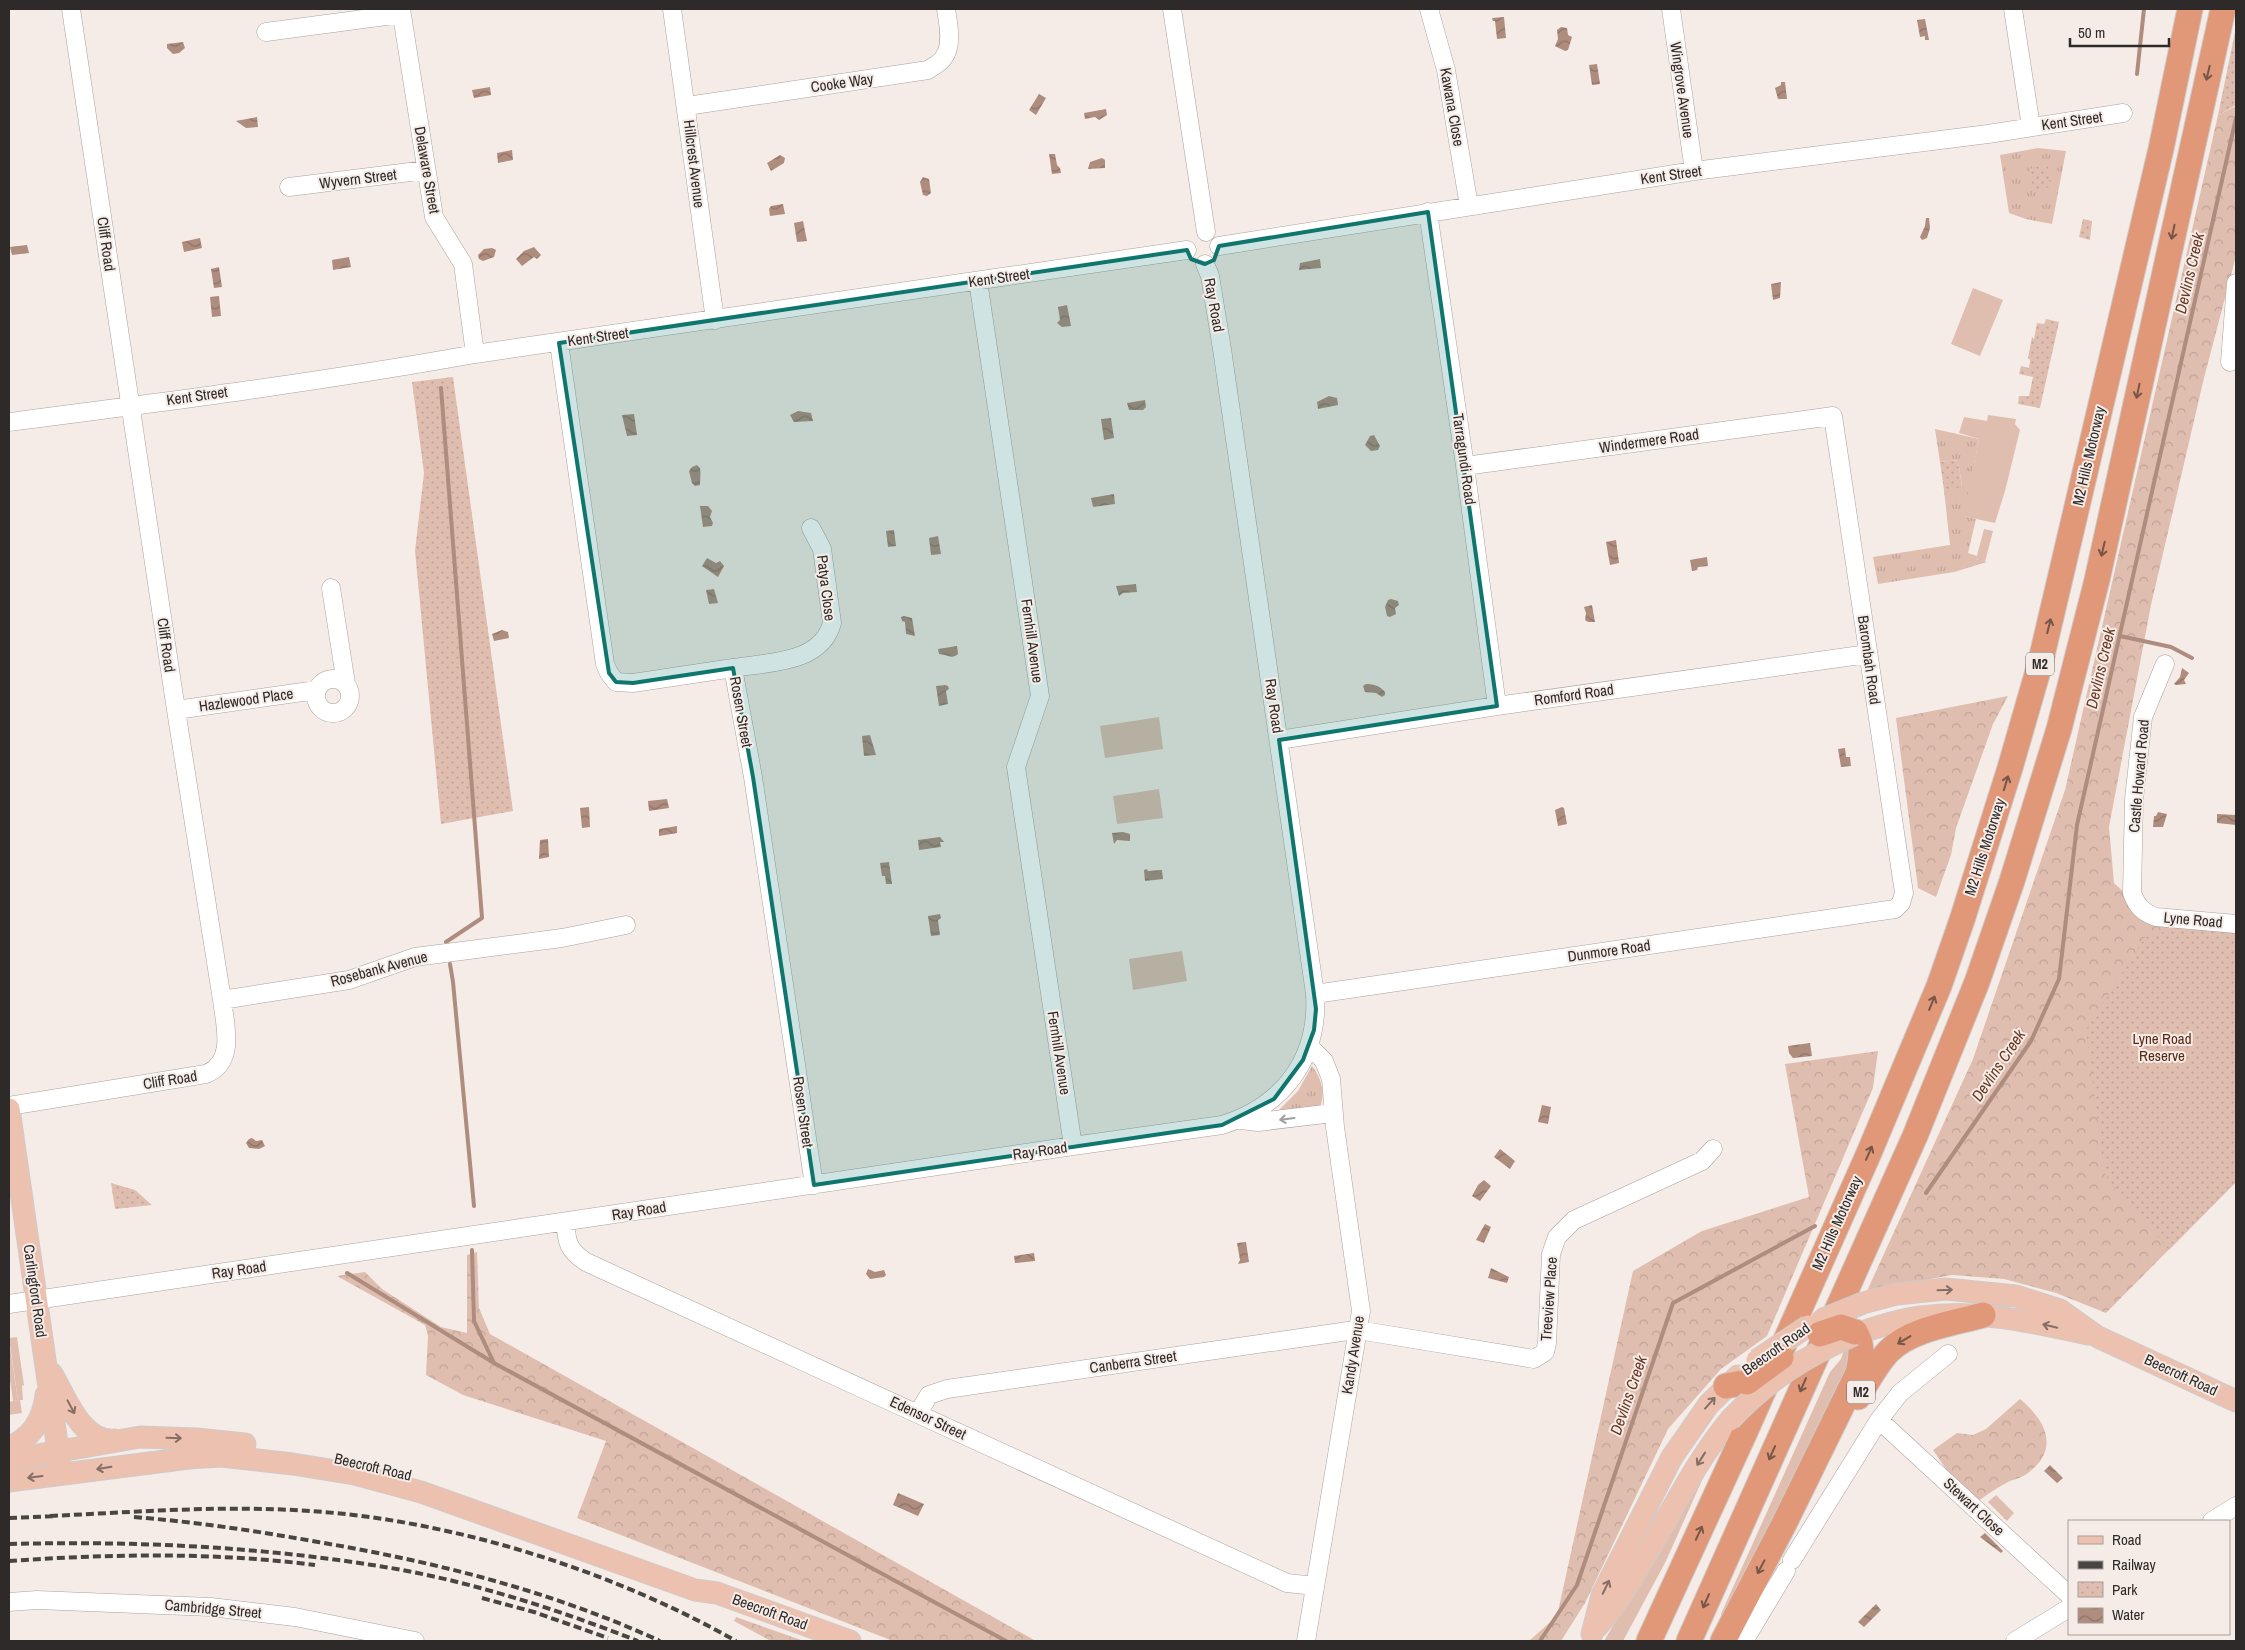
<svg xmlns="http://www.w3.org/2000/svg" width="2245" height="1650" font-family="'Archivo Narrow',sans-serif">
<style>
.grass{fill:url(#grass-tufts)}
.forest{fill:url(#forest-crowns)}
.park{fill:url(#park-dots)}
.garden{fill:#dfbeb0}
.water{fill:url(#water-waves)}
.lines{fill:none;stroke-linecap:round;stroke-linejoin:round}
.stream{stroke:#ae8c7e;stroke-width:4}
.minor-casing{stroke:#aaa19d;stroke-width:19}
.major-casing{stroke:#cdcccc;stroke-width:23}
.highway-casing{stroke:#cdcccc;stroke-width:27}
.minor{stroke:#fff;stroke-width:18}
.major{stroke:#ecc1af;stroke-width:21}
.highway{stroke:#e09879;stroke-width:25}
.rail{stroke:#494543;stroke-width:4;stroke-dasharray:8 4;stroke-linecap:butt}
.major-bridge-casing{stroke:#cdcccc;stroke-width:23;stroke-linecap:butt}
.highway-bridge-casing{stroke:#cdcccc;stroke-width:27;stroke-linecap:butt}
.major-bridge{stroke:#ecc1af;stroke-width:21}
.highway-bridge{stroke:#e09879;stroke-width:25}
.oneway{stroke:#755649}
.oneway2{stroke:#a19f9f}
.oneway3{stroke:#846e65}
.marked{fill:#0f766e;fill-opacity:0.2;stroke:#0f766e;stroke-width:4;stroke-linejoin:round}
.labels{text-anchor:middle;stroke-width:4;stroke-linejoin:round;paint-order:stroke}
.shield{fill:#f6ece7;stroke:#6a6462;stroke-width:1}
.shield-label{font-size:14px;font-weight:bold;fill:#2e2a29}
.street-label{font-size:15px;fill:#2e2a29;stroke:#f6ece7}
.park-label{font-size:15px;fill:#582914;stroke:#f6ece7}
.water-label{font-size:16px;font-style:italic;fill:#693923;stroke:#f6ece7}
</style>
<defs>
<pattern id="grass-tufts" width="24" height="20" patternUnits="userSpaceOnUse" patternTransform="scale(1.25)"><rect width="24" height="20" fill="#dfbeb0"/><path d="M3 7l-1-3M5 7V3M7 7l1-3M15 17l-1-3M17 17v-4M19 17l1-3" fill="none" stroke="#c0a397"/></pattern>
<pattern id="forest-crowns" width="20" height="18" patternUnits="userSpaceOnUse" patternTransform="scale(1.25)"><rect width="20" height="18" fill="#dfbeb0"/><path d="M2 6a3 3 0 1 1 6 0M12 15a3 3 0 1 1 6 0" fill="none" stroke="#c0a397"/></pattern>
<pattern id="park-dots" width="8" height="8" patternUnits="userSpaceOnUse" patternTransform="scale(1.25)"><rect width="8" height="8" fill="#dfbeb0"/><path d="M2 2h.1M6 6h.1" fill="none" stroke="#c0a397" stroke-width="1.8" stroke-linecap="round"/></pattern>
<pattern id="water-waves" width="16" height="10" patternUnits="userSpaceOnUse" patternTransform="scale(1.25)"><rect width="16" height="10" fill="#ae8c7e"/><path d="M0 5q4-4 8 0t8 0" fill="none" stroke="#8e7367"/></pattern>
</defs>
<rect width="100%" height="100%" fill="#f6ece7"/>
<path class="grass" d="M2038,148L2066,151L2052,224L2026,219L2009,213L2000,155Z
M1935,429L1979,439L1964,516L1976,519L1968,553L1977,556L1976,559L1987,562L1954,572L1878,584L1873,557L1950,545L1944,490L1962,486L1958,460L1940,462Z
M1312,1066C1321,1077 1326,1093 1320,1107L1276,1113L1298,1091Z
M9,1341L18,1400L13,1401L9,1373Z
M1996,1495L2014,1513L2007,1521L1988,1502Z"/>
<path class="forest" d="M2236,106V256L2204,378L2151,605L2109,827L2114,883L2141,908L2205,921L2236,1182L2106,1313L2056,1293L2004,1279L1952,1275L1867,1291L1973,1059L2065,790L2218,115Z
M2008,696L1993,724L1956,828L1951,855L1936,897L1918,888L1896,718Z
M1878,1051L1873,1088L1767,1336L1721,1369L1668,1429L1585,1603L1561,1641H1529L1557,1616L1633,1271L1702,1231L1809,1197L1785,1064Z
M477,1252L479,1308L490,1334L1036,1641H893L577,1518L606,1441L463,1395L426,1375L428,1335L425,1325L337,1276L365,1272L382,1289L441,1327L467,1333V1255Z
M2020,1399C2045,1420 2061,1448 2028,1473C2023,1477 2016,1479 2010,1481C1998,1487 1985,1496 1974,1504L1955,1482L1933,1450L1957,1433L1973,1435L1986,1429Z
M736,1617L804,1641H771L734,1621Z"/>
<path class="park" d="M2236,27V105L2218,115Z
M2048,164L2050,187L2034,191L2029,169Z
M2083,219L2092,221L2090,240L2079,237Z
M2046,319L2059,322L2040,408L2018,404L2019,396H2029L2033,377L2019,374L2021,366L2029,368L2030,360L2028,358L2032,337L2034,339L2037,323L2044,324Z
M453,377L513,811L441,824L415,551L424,473L412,382Z
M1958,460L1962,487L1944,490L1940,462Z
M2205,921L2236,927V1182L2169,1250L2105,1175L2086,1030L2145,937Z
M111,1183L135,1190L152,1205L115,1209Z"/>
<path class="garden" d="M1973,288L2003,300L1980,356L1951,344Z
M1988,415L2016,419L2015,424L2020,430L2005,491L1995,523L1963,516L1979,439L1959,433L1964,417L1987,421Z
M1984,529L1993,531L1985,562L1976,559Z
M1159,717L1163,749L1105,758L1100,726Z
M1159,789L1163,818L1117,824L1113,796Z
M1182,951L1187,981L1133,990L1129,959Z
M17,1337L24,1385L22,1386L23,1400H20L22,1413L9,1415V1402L18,1400L9,1338Z
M1850,1346V1370L1722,1621L1721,1614L1830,1372L1841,1359L1845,1347Z
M1712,1458L1666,1561L1623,1641H1604Z"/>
<path class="water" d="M1504,17L1506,38L1497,39L1495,21H1493L1492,18Z
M1925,19L1929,40H1925V36L1920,37L1917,20Z
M1561,27L1567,28L1568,35L1572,37L1568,50L1565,51L1555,46L1558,39L1557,30Z
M183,42L185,48L179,53L173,54L167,48V44Z
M1597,64L1600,84L1592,85L1589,65Z
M1781,82H1785L1787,99H1778L1775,88L1781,85Z
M490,87L491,95L474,98L472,90Z
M1039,94L1046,98L1036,115L1029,110Z
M1106,109L1107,115L1099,120L1095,117L1085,119L1084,113Z
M257,117L258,127L246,128L236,121Z
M512,150L513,160L498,163L497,153Z
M1049,154H1055L1057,165L1060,168L1061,173L1052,174Z
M780,155L785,158L784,163L771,171L767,163Z
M1102,158L1105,160V168L1088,169L1090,162Z
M923,177L929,179L931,193L927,196L923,195L920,182Z
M783,204L785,214L770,216L769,209L771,206Z
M1926,218H1929L1930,228L1927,238L1922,240L1920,237L1925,226Z
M803,221L807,241L797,242L794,223Z
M200,238L202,248L184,252L182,242Z
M27,245L29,253L12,255L10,247Z
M534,247L541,255L537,259L534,257L522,266L516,259L524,251Z
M492,248L496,250L494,257L483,261L479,259L478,255L484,249Z
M349,257L351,267L333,270L332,260Z
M1320,259L1321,268L1299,270L1300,263Z
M219,267L222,287L214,288L211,269Z
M1781,282L1780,298L1773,300L1771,284Z
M219,296L221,316L212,317L210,297Z
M1067,305L1071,326L1062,327L1057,323L1060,320L1058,307Z
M1329,396L1337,398L1338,405L1318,409L1317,402Z
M1145,400L1146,407L1143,410H1129L1127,403Z
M798,411L811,413L813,421L794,422L790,415Z
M634,414L637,435L627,436L622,415Z
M1111,418L1114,438L1104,440L1101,419Z
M1374,435L1380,446L1378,450L1371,451L1365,445L1370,436Z
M697,465L700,468C701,472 700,481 700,485L695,486L692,483L689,471L692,467Z
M1114,494L1115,504L1093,507L1091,498Z
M700,506H708L712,511L710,517L713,523L712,526L703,527Z
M894,530L896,546L888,547L886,531Z
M938,536L941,554L931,555L929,538Z
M1616,540L1619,563L1610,565L1606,542Z
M1707,557L1708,566L1698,567L1697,570L1692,571L1690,560Z
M707,558L716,563L720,561L724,566L718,577L702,566Z
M1136,584L1137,592L1123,593L1119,596L1116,586Z
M714,589L718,603L709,604L706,590Z
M1391,599L1398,601L1399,605L1395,608L1396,614L1390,617L1387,616L1385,607L1388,600Z
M1592,605L1595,622H1588L1585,620L1586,613L1584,607Z
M904,616L912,618L915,636L906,634L905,622L902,621L901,617Z
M502,630L508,632L509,638L494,641L492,634Z
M957,646L958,654C952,660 946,654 939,654L938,649Z
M2182,668L2189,673L2184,680L2186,684L2176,685L2174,684L2180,677Z
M1366,684C1374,684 1380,686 1385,692V695L1382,697L1376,693L1365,692L1363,686Z
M945,685L948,686L949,689L946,691L948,704L939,706L936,686Z
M870,735L876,755L864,756L862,736Z
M1845,748L1846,757H1850L1851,766L1841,767L1838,749Z
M667,799L669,808L649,811L648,801Z
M589,807L590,827L582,828L580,808Z
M1562,807L1564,808L1567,824L1558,826L1555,810Z
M2158,812L2167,814L2163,827H2153L2154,816H2156Z
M2217,814L2236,815V825L2217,823Z
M677,826V833L659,836V829Z
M1123,832L1130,834V841L1117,840L1114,844L1112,833Z
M940,837L944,842H940L941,847L919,850L918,840Z
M548,839L549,857L539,859L540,840Z
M889,862L892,884H886L885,876H882L880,863Z
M1147,869L1148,871L1162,870L1163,879L1145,881L1144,870Z
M940,914L941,918L938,920L940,935L931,936L928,916Z
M1810,1043L1812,1056L1793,1058L1789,1053L1788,1046Z
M1542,1105L1551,1107L1548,1124L1538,1122Z
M252,1138L256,1141L262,1140L265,1146L259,1149L249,1148L246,1143L249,1139Z
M1500,1149L1515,1161L1510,1169L1494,1157Z
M1484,1180L1491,1186L1480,1201L1472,1196L1478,1185Z
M1485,1224L1491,1227L1484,1243L1476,1240Z
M1246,1242L1249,1262L1238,1264L1240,1260L1237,1243Z
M1034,1253L1035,1261L1015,1263L1014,1256Z
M1491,1268L1509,1277L1507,1283L1488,1278Z
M868,1269L875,1272L884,1270L886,1275L884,1277L870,1279L866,1274Z
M2050,1465L2063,1478L2057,1483L2044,1471Z
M898,1493L924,1504L918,1516L893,1505Z
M1985,1533L2003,1551L2001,1553L1980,1537Z
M1876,1604L1881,1610L1864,1627L1858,1622Z"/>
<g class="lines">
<path class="stream" d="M2137,74L2144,9
M441,388L482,918L446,942
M2120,636L2171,647L2192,658
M450,964L453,982L474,1206
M1926,1193L2031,1041L2059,979L2077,825L2236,118
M472,1250L474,1321L494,1363
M347,1273L494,1363L1006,1641
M1540,1641L1577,1585L1673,1303L1815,1226"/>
<defs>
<path id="minor" d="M401,9L434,217L463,264L475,354
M672,9L715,320
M1172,9L1206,232
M1429,9L1446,70L1469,206
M1671,9L1694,171
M2013,9L2031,127
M266,32L401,14
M687,106L928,70C933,66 941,63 944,57C953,45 948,22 946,9
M289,187L426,170
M1428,212L1465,466L1497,706
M1219,246L1694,171L1988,134L2123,113
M978,281L1040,696L1016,767L1073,1146
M559,343L605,664L609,673L616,682L633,683L733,668L753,777L814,1185
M2230,362L2236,283
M9,422C164,402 320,382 475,354L1187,250
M331,588L346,684
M2165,664L2143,717L2134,799L2132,893C2137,906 2142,912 2156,917L2236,924
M733,668C768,662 821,664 832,623L822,549L811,528
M316 696a17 17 0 1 1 34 0a17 17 0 1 1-34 0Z
M176,710L317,690
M1279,740L1497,706L1868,654
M1315,994L1895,909L1901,903L1904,893L1833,416L1465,466
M222,1000L349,980L415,957L562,938L626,925
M9,1106L206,1074C236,1062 225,1025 222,1000L176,710L71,9
M1241,1120L1258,1122L1333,1113
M565,1222C567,1243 568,1250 586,1262C820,1368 1053,1478 1287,1583L1315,1586
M9,1304L1073,1146L1222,1125C1283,1106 1319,1059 1315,994L1222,349L1210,276L1205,264
M918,1413L929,1395L947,1389L1348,1331L1358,1330L1534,1359L1545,1352L1547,1343L1551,1254L1557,1237L1574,1220L1702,1161L1713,1149
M1879,1420L2069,1595
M2212,1521L2236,1506
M1792,1560L1879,1420L1900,1393L1948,1354
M9,1602L37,1600L211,1607L295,1617L415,1641
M1306,1641L1361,1311L1335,1127L1331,1079L1324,1061L1309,1046
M1744,1641L1786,1571
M2015,1641L2069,1608"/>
<path id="major" d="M9,1109L60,1464
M1863,1303L1897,1294L1946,1289L2016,1296L2060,1310L2098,1337L2236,1401
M1854,1335C1876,1327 1897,1320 1921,1317C1978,1309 2032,1322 2088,1334
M52,1374C66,1397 81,1443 115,1440
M9,1447C32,1438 43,1420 46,1395
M9,1460L140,1437L197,1439L245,1444
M9,1481L189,1458L221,1456L293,1464L354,1474L421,1492L695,1590L717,1593L850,1641
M1597,1627C1650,1564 1678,1483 1730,1420
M1592,1634L1602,1595L1672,1457L1709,1404L1738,1376"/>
<path id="highway" d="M1726,1386L1747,1382
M1858,1397C1867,1382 1877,1363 1889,1351C1910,1329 1955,1323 1983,1315
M1649,1641L1745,1432L1869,1153L1939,986L1962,920L2010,768L2040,664L2161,149L2190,9
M1689,1641L1915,1136L1977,982L2012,881L2059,729L2097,580L2223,9
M1723,1641L1784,1524L1858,1373C1861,1358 1864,1346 1855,1332"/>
</defs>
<use href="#minor" class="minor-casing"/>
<use href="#major" class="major-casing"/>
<use href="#highway" class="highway-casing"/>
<use href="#minor" class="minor"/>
<use href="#major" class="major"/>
<use href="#highway" class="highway"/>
<path class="rail" d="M50,1516C136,1512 223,1505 310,1511C452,1520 613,1571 736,1641
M134,1517C196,1522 257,1531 318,1542C436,1562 551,1591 660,1641
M9,1518L56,1516
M9,1544C130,1541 252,1546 372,1565C461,1578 554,1608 638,1641
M9,1561C110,1554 214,1552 315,1565
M482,1598L534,1612L608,1638"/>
<defs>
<path id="major-bridge" d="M1821,1320L1863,1303
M1757,1360L1808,1326
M1730,1420C1768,1380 1804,1357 1854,1335"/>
<path id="highway-bridge" d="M1820,1334L1841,1327L1855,1332
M1747,1382L1781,1357"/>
</defs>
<use href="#major-bridge" class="major-bridge-casing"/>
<use href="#highway-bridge" class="highway-bridge-casing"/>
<use href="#major-bridge" class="major-bridge"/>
<use href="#highway-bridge" class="highway-bridge"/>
</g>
<defs><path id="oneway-shaft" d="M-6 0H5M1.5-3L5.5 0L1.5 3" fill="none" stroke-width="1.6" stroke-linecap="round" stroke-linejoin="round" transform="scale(1.25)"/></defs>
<g class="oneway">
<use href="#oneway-shaft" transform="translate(2208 73) rotate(103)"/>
<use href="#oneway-shaft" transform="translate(2173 232) rotate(102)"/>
<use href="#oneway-shaft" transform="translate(2138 391) rotate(102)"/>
<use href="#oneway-shaft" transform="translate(2103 549) rotate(103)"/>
<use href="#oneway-shaft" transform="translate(2049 626) rotate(-76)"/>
<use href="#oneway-shaft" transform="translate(2006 783) rotate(-73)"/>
<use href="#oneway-shaft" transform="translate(1932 1003) rotate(-68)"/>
<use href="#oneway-shaft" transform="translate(1869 1153) rotate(-66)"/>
<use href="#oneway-shaft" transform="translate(1904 1340) rotate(149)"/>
<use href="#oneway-shaft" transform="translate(1803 1385) rotate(114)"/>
<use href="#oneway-shaft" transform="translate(1772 1453) rotate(114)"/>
<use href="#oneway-shaft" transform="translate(1699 1533) rotate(-65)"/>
<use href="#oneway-shaft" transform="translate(1761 1567) rotate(118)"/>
<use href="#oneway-shaft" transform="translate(1706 1601) rotate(114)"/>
</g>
<use class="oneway2" href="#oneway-shaft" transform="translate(1287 1119) rotate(173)"/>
<g class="oneway3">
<use href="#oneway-shaft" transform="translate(1945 1290) rotate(-2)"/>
<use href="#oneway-shaft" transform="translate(2050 1326) rotate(-167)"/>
<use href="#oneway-shaft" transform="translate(1710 1403) rotate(-48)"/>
<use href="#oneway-shaft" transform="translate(71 1407) rotate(62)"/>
<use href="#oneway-shaft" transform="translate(174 1438) rotate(2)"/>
<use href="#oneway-shaft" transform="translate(1701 1459) rotate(122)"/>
<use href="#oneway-shaft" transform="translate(104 1468) rotate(171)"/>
<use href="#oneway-shaft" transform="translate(35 1477) rotate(173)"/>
<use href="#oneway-shaft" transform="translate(1606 1587) rotate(-64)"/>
</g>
<path class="marked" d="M1428,212L1497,706L1279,740L1316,1009L1314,1030L1303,1060L1274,1099L1222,1125L814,1185L753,777L733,668L633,683L616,682L609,673L559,343L1187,250L1191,259L1205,264L1214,260L1219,246Z"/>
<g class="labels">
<g class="shield">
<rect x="2026" y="652.5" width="28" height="23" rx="4"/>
<rect x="1847" y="1380.5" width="28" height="23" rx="4"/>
</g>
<g class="shield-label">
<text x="2040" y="669">M2</text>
<text x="1861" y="1397">M2</text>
</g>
<g class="street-label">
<text transform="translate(842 83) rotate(-8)" y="5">Cooke Way</text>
<text transform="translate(1682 90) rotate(82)" y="5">Wingrove Avenue</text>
<text transform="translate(1452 107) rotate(80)" y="5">Kawana Close</text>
<text transform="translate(2072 121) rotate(-8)" y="5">Kent Street</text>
<text transform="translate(694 164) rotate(83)" y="5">Hillcrest Avenue</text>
<text transform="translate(427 170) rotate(80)" y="5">Delaware Street</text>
<text transform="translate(1671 175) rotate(-8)" y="5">Kent Street</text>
<text transform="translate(358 179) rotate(-7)" y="5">Wyvern Street</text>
<text transform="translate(106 244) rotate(82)" y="5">Cliff Road</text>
<text transform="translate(999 278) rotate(-8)" y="5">Kent Street</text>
<text transform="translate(1214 305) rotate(80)" y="5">Ray Road</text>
<text transform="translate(598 337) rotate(-8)" y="5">Kent Street</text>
<text transform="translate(197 396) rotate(-8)" y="5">Kent Street</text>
<text transform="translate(1649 441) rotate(-8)" y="5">Windermere Road</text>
<text transform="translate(2089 456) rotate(-77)" y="5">M2 Hills Motorway</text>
<text transform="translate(1464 459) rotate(82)" y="5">Tarragundi Road</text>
<text transform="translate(826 588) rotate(83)" y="5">Patya Close</text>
<text transform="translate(1032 641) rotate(82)" y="5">Fernhill Avenue</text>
<text transform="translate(166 645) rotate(82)" y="5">Cliff Road</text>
<text transform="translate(1869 660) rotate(82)" y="5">Barombah Road</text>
<text transform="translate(1574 695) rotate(-8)" y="5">Romford Road</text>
<text transform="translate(246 700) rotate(-8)" y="5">Hazlewood Place</text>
<text transform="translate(1274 706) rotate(82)" y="5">Ray Road</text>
<text transform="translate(741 712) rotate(80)" y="5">Rosen Street</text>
<text transform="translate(2139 776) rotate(-85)" y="5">Castle Howard Road</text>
<text transform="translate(1985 847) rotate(-72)" y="5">M2 Hills Motorway</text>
<text transform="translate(2193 920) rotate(5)" y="5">Lyne Road</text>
<text transform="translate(1609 951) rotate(-8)" y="5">Dunmore Road</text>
<text transform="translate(379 969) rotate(-15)" y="5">Rosebank Avenue</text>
<text transform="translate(1059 1053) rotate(81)" y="5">Fernhill Avenue</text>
<text transform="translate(170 1080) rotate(-9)" y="5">Cliff Road</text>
<text transform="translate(803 1112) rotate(82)" y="5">Rosen Street</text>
<text transform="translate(1040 1151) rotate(-8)" y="5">Ray Road</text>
<text transform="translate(639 1211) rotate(-9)" y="5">Ray Road</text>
<text transform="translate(1837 1223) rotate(-66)" y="5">M2 Hills Motorway</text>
<text transform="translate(239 1270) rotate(-8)" y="5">Ray Road</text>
<text transform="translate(35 1291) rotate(82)" y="5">Carlingford Road</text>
<text transform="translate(1549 1299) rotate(-86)" y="5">Treeview Place</text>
<text transform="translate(1776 1349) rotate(-35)" y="5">Beecroft Road</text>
<text transform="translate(1353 1355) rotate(-81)" y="5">Kandy Avenue</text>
<text transform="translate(1133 1362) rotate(-8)" y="5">Canberra Street</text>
<text transform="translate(2181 1375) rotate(25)" y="5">Beecroft Road</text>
<text transform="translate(928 1418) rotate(25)" y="5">Edensor Street</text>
<text transform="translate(373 1467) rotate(13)" y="5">Beecroft Road</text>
<text transform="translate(1974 1507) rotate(43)" y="5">Stewart Close</text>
<text transform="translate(213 1609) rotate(5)" y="5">Cambridge Street</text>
<text transform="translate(770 1612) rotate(20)" y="5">Beecroft Road</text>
</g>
<g class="park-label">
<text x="2162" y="1044">Lyne Road<tspan x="2162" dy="17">Reserve</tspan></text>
</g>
<g class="water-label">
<text transform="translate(2189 273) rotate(-77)" y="6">Devlins Creek</text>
<text transform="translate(2100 668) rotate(-77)" y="6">Devlins Creek</text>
<text transform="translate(1998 1065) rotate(-56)" y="6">Devlins Creek</text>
<text transform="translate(1628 1395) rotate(-71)" y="6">Devlins Creek</text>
</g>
</g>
<rect width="2245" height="1650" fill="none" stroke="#2e2a29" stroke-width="20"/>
<rect x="2068" y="1520" width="162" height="115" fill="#f6ece7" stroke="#a69e9b"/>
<rect x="2078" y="1536" width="25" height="8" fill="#ecc1af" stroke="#a69e9b"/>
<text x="2112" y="1545" font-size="15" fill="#2e2a29">Road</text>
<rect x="2078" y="1561" width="25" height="8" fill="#494543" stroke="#a69e9b"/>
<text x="2112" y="1570" font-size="15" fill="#2e2a29">Railway</text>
<rect x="2078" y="1582" width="25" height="15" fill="url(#park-dots)" stroke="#a69e9b"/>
<text x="2112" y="1595" font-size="15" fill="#2e2a29">Park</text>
<rect x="2078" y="1608" width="25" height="15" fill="url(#water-waves)" stroke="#a69e9b"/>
<text x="2112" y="1620" font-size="15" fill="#2e2a29">Water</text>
<path d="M2070 38v8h99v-8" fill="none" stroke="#2e2a29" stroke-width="2.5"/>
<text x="2078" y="38" font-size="15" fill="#2e2a29" stroke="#f6ece7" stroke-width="4" paint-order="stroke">50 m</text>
</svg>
